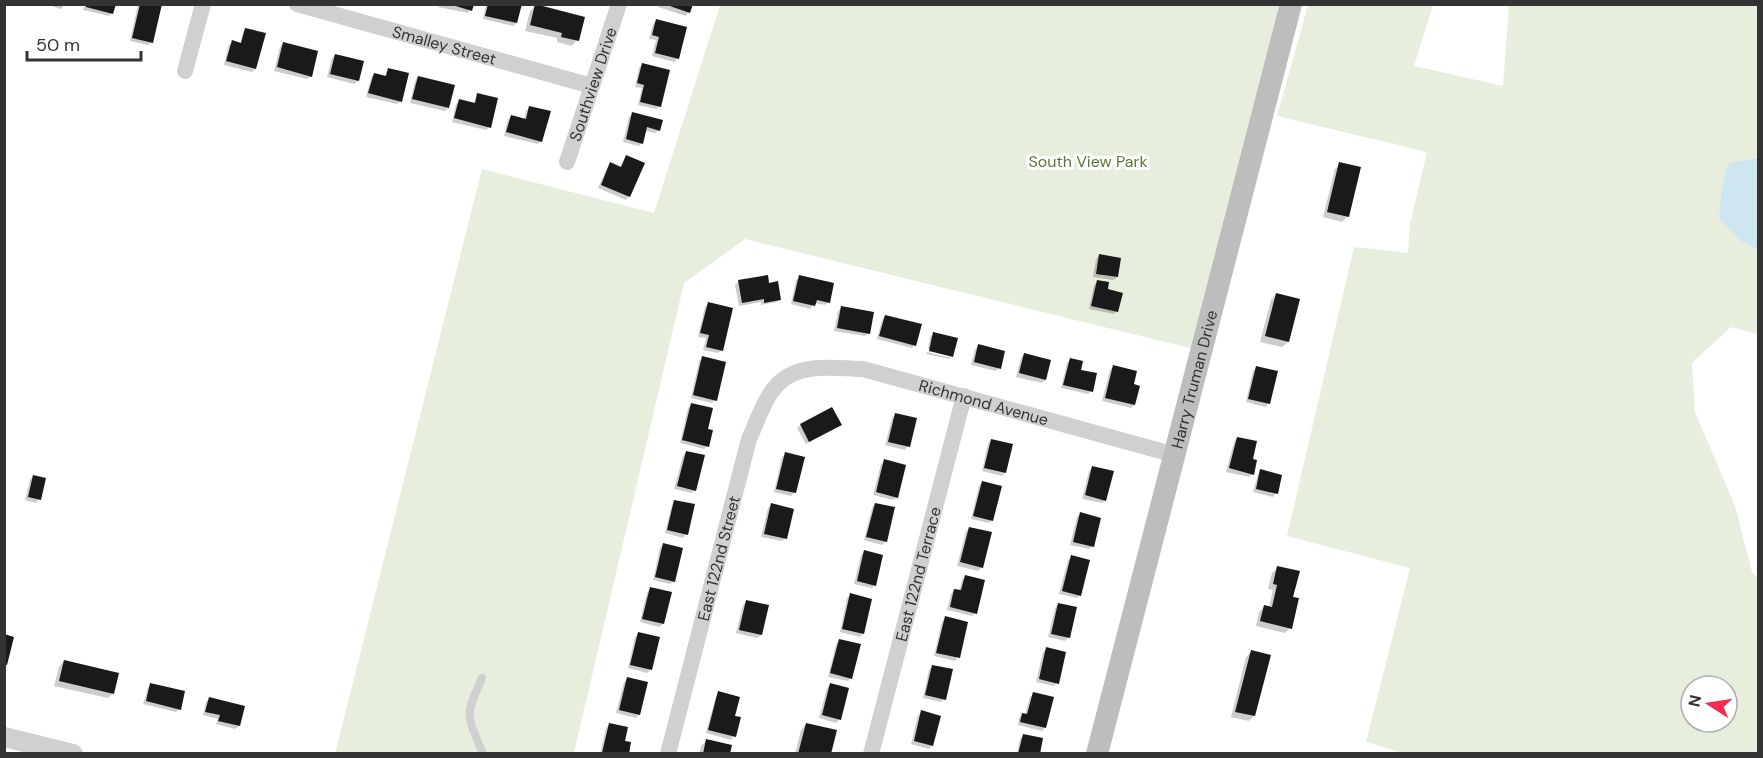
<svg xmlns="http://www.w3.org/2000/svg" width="1763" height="758" font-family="'DM Sans',sans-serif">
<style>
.green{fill:#e8eede;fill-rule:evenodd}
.water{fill:#cde6f0}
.shadow{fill:#0003}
.building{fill:#1a1a1a}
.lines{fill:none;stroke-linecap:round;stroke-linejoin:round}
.service{stroke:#d0d0d0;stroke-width:8}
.minor{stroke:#d0d0d0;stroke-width:16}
.tertiary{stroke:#d0d0d0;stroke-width:20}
.secondary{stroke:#bdbdbd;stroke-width:22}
.labels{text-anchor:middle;stroke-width:6;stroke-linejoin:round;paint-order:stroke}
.street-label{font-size:16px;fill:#333;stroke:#fff}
.park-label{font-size:16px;fill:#5c743b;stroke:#fff}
</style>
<rect width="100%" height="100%" fill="#fff"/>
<path class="green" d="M720,5H1291L1202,351L745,239L684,283L574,753L335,754L482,169L654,213Z
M1308,5H1433L1414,66L1503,86L1509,5H1758V158L1756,157L1741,241L1758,250V334L1731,327L1692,363L1695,412L1735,506L1752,572L1758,579V753L1406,754L1366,742L1410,568L1287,536L1354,247L1408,253L1410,224L1427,152L1277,116ZM1691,686H1727V722H1691Z"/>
<path class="water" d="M1758,158V250L1741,241L1719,218L1722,187L1729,163Z"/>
<path class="shadow" d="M45,4H65L61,9Z
M85,4H114L112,13L109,16L83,10Z
M138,4H155L152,42L148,45L130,41Z
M439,4H472L468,13L438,7Z
M486,4H520L516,23L513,26L483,19Z
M659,4H692L686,16L658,7Z
M535,6L577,40L572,46L557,42V38L525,31L530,11Z
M656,21L678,58L674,62L652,56L656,40L649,39L653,24Z
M246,29L255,69L252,72L224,65L229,45L232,42L240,44L243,33Z
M283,44L311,76L307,79L274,71L280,47Z
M335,55L358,81L354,84L327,77L332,58Z
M642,65L660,106L656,109L638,105L642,88L635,87L639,68Z
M388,69L401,101L397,104L366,97L371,78L374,74L384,77Z
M418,77L448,108L445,111L410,103L415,81Z
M478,95L489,127L486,130L452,122L456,104L460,101L473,104Z
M530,107L541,141L538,144L504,136L508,120L511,117L524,120L526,111Z
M633,114L659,130L655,133L645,131L642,143L639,146L623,142L629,117Z
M627,157L629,196L626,200L598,188L607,168L611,164L620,168Z
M1340,164L1359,168L1347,217L1342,222L1323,217L1335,169Z
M1100,255L1117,277L1113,280L1093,277L1096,259Z
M800,277L829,302L825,305L814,303L810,309L791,304L796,280Z
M739,281L768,285L780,299L776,302L761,305V302L739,306L735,285Z
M1098,281L1106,290L1117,311L1114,314L1089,309L1094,285Z
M1276,295L1288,342L1282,347L1260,342L1271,300Z
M708,304L722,350L718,353L703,350L706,338L698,337L705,307Z
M841,308L868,333L865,336L834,331L838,311Z
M885,316L915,345L912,348L877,339L882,320Z
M934,334L952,355L928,349L930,337Z
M979,346L999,368L996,371L971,365L975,349Z
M927,352L951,358L949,359L926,354Z
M1024,355L1045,380L1042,383L1016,377L1021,358Z
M703,358L716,400L712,403L691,398L699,361Z
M1070,359L1091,391L1088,394L1061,388L1067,363Z
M1113,367L1132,385L1134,405L1131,408L1102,401L1110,370Z
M1257,367L1268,404L1265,407L1246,402L1253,371Z
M691,405L707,446L704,449L680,443L688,408Z
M895,415L908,446L905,450L885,445L892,418Z
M801,425H840L806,444L797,428Z
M1237,438L1251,460L1252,474L1249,477L1226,472L1234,442Z
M992,440L1005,472L1002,476L982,471L988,444Z
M686,452L695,490L692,493L674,489L683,456Z
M786,454L794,493L791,496L774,492L782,457Z
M884,461L897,497L893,500L873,495L881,464Z
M1092,468L1105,500L1102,503L1082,499L1089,471Z
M1261,471L1276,493L1273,497L1253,492L1258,474Z
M33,476L39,499L36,503L25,500L30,480Z
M982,482L992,520L989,523L971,519L979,486Z
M675,501L686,534L683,538L665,533L672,505Z
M875,504L886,541L882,545L864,540L872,508Z
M771,505L786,538L782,541L761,537L768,508Z
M1080,514L1093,546L1089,549L1070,545L1077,517Z
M969,528L982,567L978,571L957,566L966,531Z
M664,545L674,581L670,584L653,580L660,548Z
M864,552L875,585L872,588L854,584L861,555Z
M1071,557L1080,595L1077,598L1059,594L1068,560Z
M1278,568L1292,598L1290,628L1285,633L1256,626L1259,612L1265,606L1269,607L1273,590L1268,589L1272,573Z
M965,577L976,613L972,616L947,610L951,594L954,590L959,592L962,580Z
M651,588L663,624L659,627L640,622L647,592Z
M851,595L863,633L860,637L840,632L847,598Z
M747,601L761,635L757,638L736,633L743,605Z
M1058,604L1069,637L1065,641L1048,637L1055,608Z
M946,618L958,657L955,661L934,656L942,621Z
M639,633L650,670L647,673L628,668L635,637Z
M839,641L851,678L848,681L828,677L836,644Z
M1047,649L1057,683L1054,686L1036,682L1043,652Z
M1251,652L1254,716L1249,721L1231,717L1246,657Z
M64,661L113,693L108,698L54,686L59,667Z
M933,666L945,699L941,702L923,698L929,670Z
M627,679L639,714L636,718L616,713L624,682Z
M151,684L180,709L176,712L143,704L148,688Z
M830,685L840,719L836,723L819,718L827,688Z
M719,693L733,717L734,736L731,740L706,733L716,696Z
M1033,694L1045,727L1042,731L1018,725L1019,718L1023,714L1025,715L1030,697Z
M209,699L239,726L235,729L216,724L218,719L203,715L206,702Z
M922,712L932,745L929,749L911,744L918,715Z
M610,724L623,742L627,754H600L606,728Z
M806,724L829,754H795L801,730Z
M1024,735L1038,754H1017L1020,739Z
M706,741L728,754H699L701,746Z"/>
<path class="building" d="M86,4H116L113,14L86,7Z
M140,4H162L153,43L132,38Z
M449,4H474L472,11Z
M488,4H522L517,23L485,16Z
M535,4L585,17L579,41L561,37L562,33L530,25Z
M664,4H693L690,13Z
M656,19L687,27L679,59L655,53L659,37L652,35Z
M245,28L266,33L256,69L226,61L232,40L241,43Z
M283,42L318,51L312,77L277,67Z
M335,54L364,61L359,81L330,74Z
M642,63L670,70L661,107L640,102L644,85L637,83Z
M388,68L409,73L402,102L368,93L374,73L386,76Z
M418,76L455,85L449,108L412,99Z
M477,93L498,98L491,128L454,118L459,99L475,103Z
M529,106L551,111L542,142L506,132L511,115L526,119Z
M632,112L663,120L660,131L647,127L643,144L626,139Z
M626,155L645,163L630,197L601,185L610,162L621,167Z
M1339,162L1361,167L1349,217L1327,212Z
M1099,254L1121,258L1118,277L1096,274Z
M768,275L769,283L778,281L781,300L764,303V299L742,303L738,280Z
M799,275L834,283L830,303L817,300L815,306L793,301Z
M1097,280L1109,282L1108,289L1123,293L1118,312L1091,306Z
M1276,293L1300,299L1289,342L1265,336Z
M708,302L733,308L723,351L706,347L709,335L700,333Z
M841,306L874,312L870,334L837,328Z
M885,315L922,324L916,346L879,336Z
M933,332L958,338L953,357L929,351Z
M978,344L1005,351L1001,369L974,362Z
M1024,353L1051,360L1046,380L1019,373Z
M702,356L726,362L717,401L693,395Z
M1070,358L1083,361L1081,370L1097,373L1093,392L1063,385Z
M1113,365L1137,371L1134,384L1140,386L1135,405L1105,398Z
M1256,366L1278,371L1270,404L1248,399Z
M691,403L713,408L708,429L713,430L709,447L682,440Z
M832,407L842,425L809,442L800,424Z
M895,413L917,418L910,447L888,442Z
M1237,437L1257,441L1253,459L1257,460L1254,475L1229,468Z
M991,439L1013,444L1006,473L984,468Z
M686,451L705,455L696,491L677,486Z
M785,452L805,457L796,493L776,489Z
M884,459L906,465L898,498L876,492Z
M1092,466L1114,471L1106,501L1085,495Z
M1260,469L1282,475L1278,494L1256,489Z
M33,475L46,478L41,500L28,497Z
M982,481L1002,486L993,521L973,516Z
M674,500L695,504L688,535L667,530Z
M771,503L794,509L787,539L764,534Z
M875,503L895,507L887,542L866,537Z
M1080,512L1101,518L1094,547L1073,542Z
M969,527L992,532L983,568L960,562Z
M663,543L683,548L675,582L655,577Z
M864,550L883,555L876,586L857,581Z
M1071,555L1090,560L1081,596L1062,591Z
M1277,566L1300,571L1293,597L1299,598L1292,629L1260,621L1264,605L1272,607L1277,585L1273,584Z
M965,575L985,580L977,614L950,607L954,589L961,590Z
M650,587L672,592L664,624L642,619Z
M850,593L872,599L864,634L842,629Z
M746,600L769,605L762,635L739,630Z
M1058,603L1077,607L1070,638L1051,634Z
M945,616L968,622L960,658L936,653Z
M638,632L660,637L652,670L630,665Z
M4,634L14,637L7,665L4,664Z
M839,639L861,644L852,679L830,673Z
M1046,647L1066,652L1059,684L1039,679Z
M1251,650L1271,655L1255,716L1235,712Z
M64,660L119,673L114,694L59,681Z
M932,665L953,669L946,700L925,695Z
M627,677L648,682L640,715L619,710Z
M150,683L185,691L181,710L146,701Z
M830,683L849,688L841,720L822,715Z
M718,691L740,697L735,716L741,717L736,737L708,730Z
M1033,692L1054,697L1046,728L1020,722L1022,713L1027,714Z
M209,697L245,706L240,726L218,721L220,715L205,712Z
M921,710L941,716L933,746L914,741Z
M609,723L628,727L625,741L631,742L629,754L602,753Z
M806,723L837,730L831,754H798Z
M1023,734L1043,738L1040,754H1018Z
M706,739L732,745L730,754H703Z"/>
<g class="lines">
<path class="service" d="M482,678C464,718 467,714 483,754"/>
<g class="minor">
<path id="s1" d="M297,4L592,86"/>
<path d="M185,71L203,4"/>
<path id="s2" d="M567,162L619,4"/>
<path id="s3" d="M668,754L749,439C757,422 764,399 777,385C798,362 836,368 863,369L1175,455"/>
<path id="s4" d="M871,754L964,396"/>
</g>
<path class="tertiary" d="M4,737L73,754"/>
<path class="secondary" id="s5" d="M1097,754L1291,4"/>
</g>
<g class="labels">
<g class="street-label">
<text dy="6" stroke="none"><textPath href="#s1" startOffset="153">Smalley Street</textPath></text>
<text dy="6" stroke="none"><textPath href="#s2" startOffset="82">Southview Drive</textPath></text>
<text dy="6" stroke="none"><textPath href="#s5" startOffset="387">Harry Truman Drive</textPath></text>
<text dy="6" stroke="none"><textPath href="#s3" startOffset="602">Richmond Avenue</textPath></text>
<text dy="6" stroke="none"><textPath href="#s3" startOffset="202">East 122nd Street</textPath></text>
<text dy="6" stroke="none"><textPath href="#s4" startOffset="186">East 122nd Terrace</textPath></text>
</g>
<g class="park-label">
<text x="1088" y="167">South View Park</text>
</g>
</g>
<rect width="1763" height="758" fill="none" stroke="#333333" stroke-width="12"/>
<g transform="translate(1709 704) rotate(282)"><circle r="28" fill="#ffffff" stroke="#adadad" stroke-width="1.5"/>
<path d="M0-4.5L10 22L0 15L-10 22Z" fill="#f42b4f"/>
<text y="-9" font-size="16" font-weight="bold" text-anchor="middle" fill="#333333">N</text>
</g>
<path d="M27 51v9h114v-9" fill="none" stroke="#333333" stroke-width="3"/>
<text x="36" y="51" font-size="18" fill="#333333" stroke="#ffffff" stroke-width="4.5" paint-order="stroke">50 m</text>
</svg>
